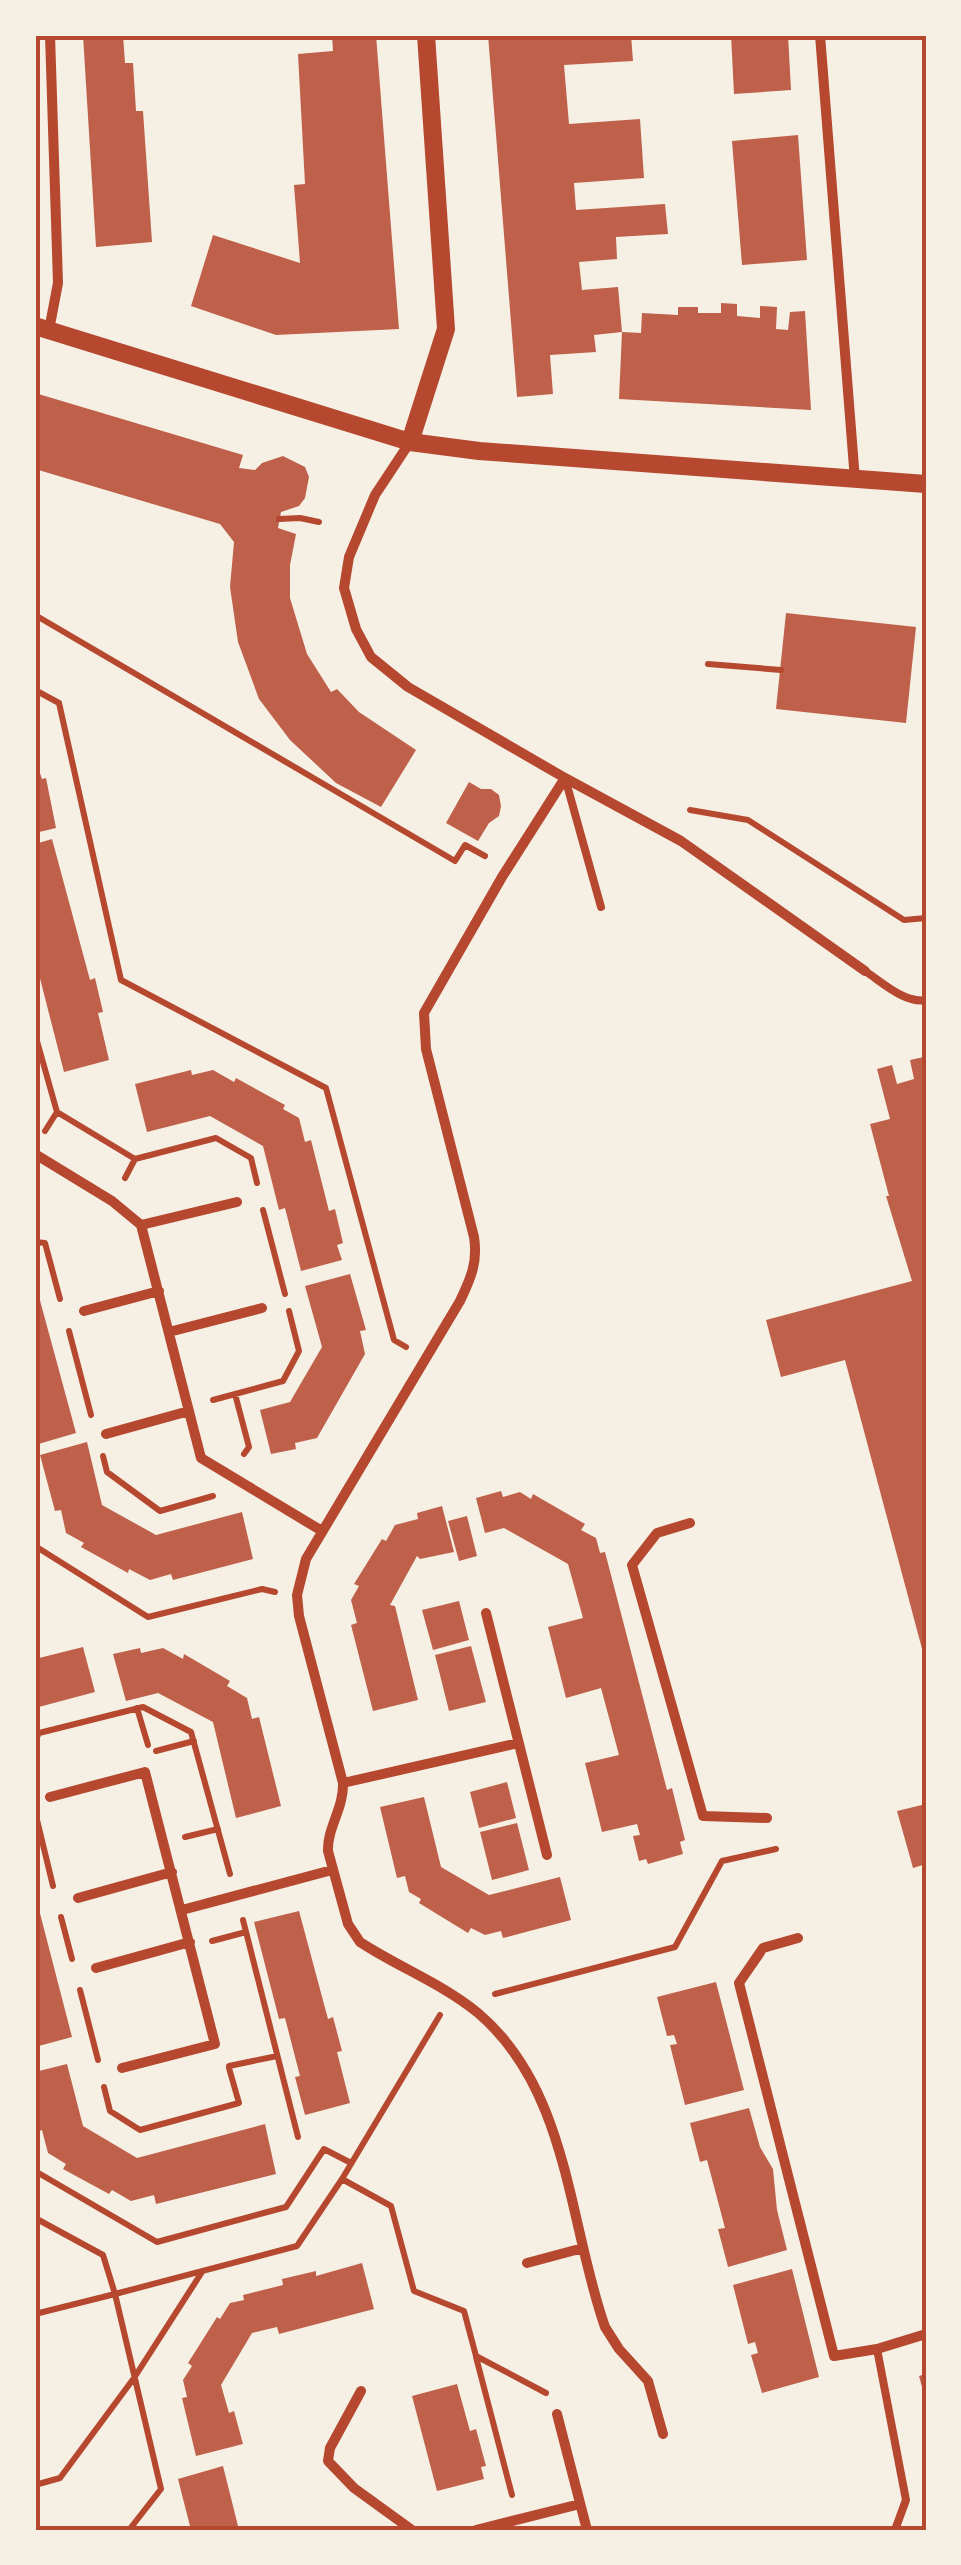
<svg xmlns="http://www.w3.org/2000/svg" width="961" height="2565" font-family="Manrope,sans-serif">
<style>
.building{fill:#bf614a}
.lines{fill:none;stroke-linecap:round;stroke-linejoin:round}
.path{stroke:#b5482f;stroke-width:6}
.service{stroke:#b5482f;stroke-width:8}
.minor{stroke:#b5482f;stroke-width:10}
.tertiary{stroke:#b5482f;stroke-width:18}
.neatline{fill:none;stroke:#b5482f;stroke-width:4}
</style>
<rect width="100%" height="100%" fill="#f6efe4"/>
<path class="building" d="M83,35H123L125,63H133L136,111H143L152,242L96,247Z
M332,35H376L399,329L276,335L191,306L213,235L300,263L294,185L305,184L298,54L333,51Z
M488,35H631L633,61L564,65L569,124L640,119L644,178L574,183L576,210L665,204L668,234L616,237L617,259L579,262L582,290L618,287L622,332L594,335L596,352L550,355L553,394L517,397Z
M731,35H788L791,90L734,94Z
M798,135L807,260L742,265L732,141Z
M721,303L737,304V316L760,318V306L777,307L776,329L788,330L790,312L805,311L811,410L619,399L622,332L641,333L642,313L678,315V307H698V313H721Z
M35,393L243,455L239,468L255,470L262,463L283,456L305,467L309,477L305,498L299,506L281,512L278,528L296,534L290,565V598L307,654L331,692L337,689L359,712L416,750L381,807L336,783L290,740L259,699L238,642L230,587L234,542L220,524L35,469Z
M786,613L916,627L906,723L776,709Z
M35,758L42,779L46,778L56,828L35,833Z
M469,782L481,789H491L499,795L501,806L499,816L489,823L478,841L446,823Z
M52,839L90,980L95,978L103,1012L98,1013L109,1060L64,1072L35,959V844Z
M924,1057L926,1065L925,1660L845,1360L781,1377L766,1320L912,1281L886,1196H889L870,1124L890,1119L877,1069L892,1065L897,1084L914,1079L910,1060Z
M191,1070L192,1075L213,1070L234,1082L236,1078L285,1105L283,1109L299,1118L305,1142L311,1140L329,1211L335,1209L343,1243L337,1245L342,1260L301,1271L285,1208L279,1210L263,1146L210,1116L147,1132L135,1084Z
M350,1274L366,1330L360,1331L365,1354L317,1438L295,1443L296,1449L271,1454L260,1410L290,1402L322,1347L305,1286Z
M35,1282L76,1433L35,1445Z
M87,1442L102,1505L156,1535L242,1512L253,1559L173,1580L171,1574L150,1580L129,1569L128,1573L81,1547L84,1543L66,1533L61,1510L55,1511L40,1455Z
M501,1491L503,1497L520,1492L531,1499L533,1494L585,1524L581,1530L596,1538L600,1553L605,1552L667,1790L672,1788L685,1840L680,1842L683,1854L648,1864L646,1859L639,1861L633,1836L640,1835L637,1824L602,1832L585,1763L619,1755L601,1688L566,1698L548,1627L583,1618L568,1564L504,1528L485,1533L476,1498Z
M442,1506L454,1552L420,1559L417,1556L390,1605L395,1606L418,1700L373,1711L351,1625L357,1623L351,1600L359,1586L354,1584L382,1539L386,1541L395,1525L418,1519L417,1513Z
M467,1516L477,1556L459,1561L448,1521Z
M459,1601L469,1640L433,1650L422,1610Z
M471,1646L486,1702L449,1711L435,1655Z
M83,1647L95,1692L35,1708V1659Z
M140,1648L141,1653L163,1648L183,1659L184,1654L230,1681L227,1686L247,1698L252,1719L259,1717L281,1806L236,1818L213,1722L158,1693L126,1701L113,1654Z
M507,1782L516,1818L479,1828L470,1792Z
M424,1797L441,1867L489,1895L560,1877L571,1920L503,1938L501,1931L485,1935L471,1928L468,1933L419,1903L421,1899L409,1892L405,1876L397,1878L380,1807Z
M926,1804V1864L913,1868L897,1811Z
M517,1823L529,1870L492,1880L480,1832Z
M35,1894L72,2037L35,2047Z
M299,1911L328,2019L333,2017L342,2051L337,2052L350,2103L305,2115L295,2077L300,2076L285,2018L279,2019L254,1922Z
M716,1982L744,2090L685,2105L670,2045L677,2044L674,2035L667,2036L657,1997Z
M67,2064L83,2126L137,2158L265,2124L276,2174L156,2204L154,2195L131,2201L112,2190L109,2194L63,2169L66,2164L48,2153L42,2130L35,2133V2072Z
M749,2108L760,2147L773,2169L777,2210L787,2250L728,2267L718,2229L725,2228L707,2160L700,2162L690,2123Z
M362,2263L374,2309L279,2334L277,2327L252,2333L221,2385L229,2413L234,2411L243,2444L196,2456L182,2398L187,2397L183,2380L192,2366L188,2363L217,2317L220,2319L230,2303L244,2300L243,2295L283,2285L282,2279L316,2271V2276Z
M792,2269L819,2377L762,2393L751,2355L758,2353L755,2342L748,2344L733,2285Z
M926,2374V2398H925L919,2376Z
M457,2384L470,2431L476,2429L486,2466L481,2467L484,2479L437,2491L412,2396Z
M223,2466L239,2530H191L178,2479Z"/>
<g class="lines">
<path class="path" d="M279,519L300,518L319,522
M35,615L455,861L465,845L485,856
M708,664L781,670
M35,690L59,703L121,980L326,1088L394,1340L406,1347
M690,810L748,820L904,920L926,918
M35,1034L57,1112L45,1131
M57,1112L135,1159L125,1178
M135,1159L216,1138L251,1158L257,1183
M263,1210L285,1294
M35,1242L45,1243L60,1299
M69,1331L91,1415
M235,1394L249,1447L244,1454
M213,1400L283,1381L299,1351L289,1311
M103,1456L107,1472L160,1511L213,1496
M35,1546L148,1617L262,1589L275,1592
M137,1708L148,1745
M35,1741L39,1733L143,1707L191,1732L230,1874
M156,1751L194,1741
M37,1820L53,1886
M185,1837L218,1829
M61,1917L72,1959
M243,1920L298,2137
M212,1941L246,1932
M80,1990L98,2060
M495,1994L675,1947L722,1861L776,1849
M229,2066L277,2056
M104,2087L110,2111L140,2130L239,2103L229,2068
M35,2171L157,2242L286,2207L324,2149L351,2163
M342,2179L391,2206L414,2291L464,2311L476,2356L546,2393
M35,2218L103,2255L115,2294L297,2246L342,2179L440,2015
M39,2313L115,2294L161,2489L129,2530
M476,2357L512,2495
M35,2485L60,2478L134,2378L202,2272"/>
<path class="service" d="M565,778L601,907
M865,971C882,982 905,1004 926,1000
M877,2349L906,2500L895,2530
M874,2530H876"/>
<path class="minor" d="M820,35L855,480
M49,330L58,283L50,35
M410,442L375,495L349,557L344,588L356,629L371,657L408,687L565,778L681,841L865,971
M565,778L502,877L424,1013L426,1049L474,1237C478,1262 471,1278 460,1301L306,1559L297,1595L299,1616L343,1783C344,1808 327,1828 328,1851L348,1924L360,1942C398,1967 443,1984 478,2013C569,2090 568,2222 605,2327L619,2349L648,2381L663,2434
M35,1154L112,1201L141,1225L201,1458L322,1531
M141,1225L237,1202
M84,1311L159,1291
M169,1332L262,1308
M106,1434L189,1411
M690,1523L657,1533L632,1565L703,1816L767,1818
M486,1613L547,1855
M343,1783L518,1743
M50,1797L145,1772L215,2044L122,2068
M78,1898L172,1872
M182,1910L332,1870
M798,1938L763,1948L739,1983L834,2356L877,2349L926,2334
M96,1968L190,1942
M527,2263L583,2248
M361,2391L330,2448L328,2461L354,2488L412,2530
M557,2414L587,2530
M476,2530L580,2504"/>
<path class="tertiary" d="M35,326L410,442L479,451L926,484
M410,442L446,329L426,35"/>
</g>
<rect width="961" height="2565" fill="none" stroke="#f6efe4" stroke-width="75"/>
<rect x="38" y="38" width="886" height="2490" class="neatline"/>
</svg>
